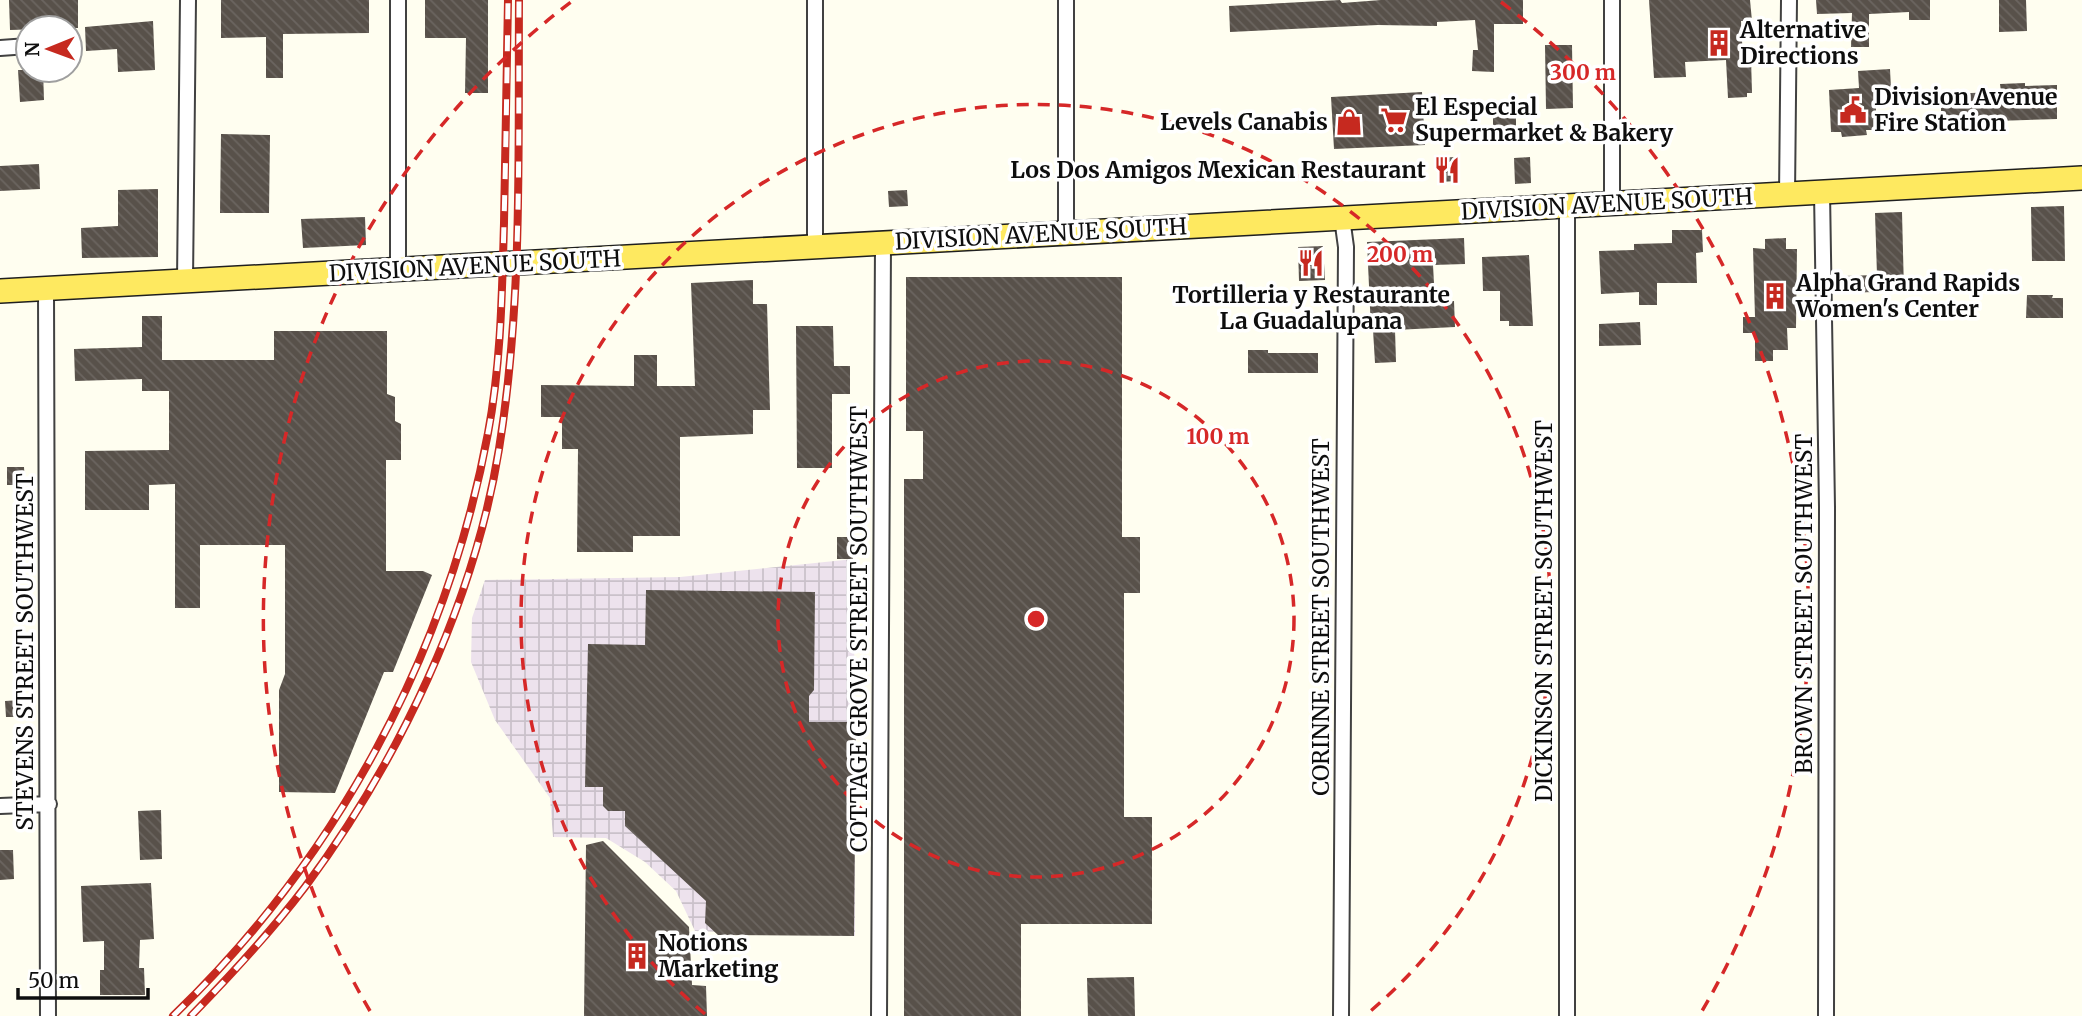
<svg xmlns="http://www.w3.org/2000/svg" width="2082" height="1016" font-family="Merriweather,serif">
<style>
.industrial{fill:url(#industrial-grid)}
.building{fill:url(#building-back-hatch)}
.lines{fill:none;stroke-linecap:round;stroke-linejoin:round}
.street-casing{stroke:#414141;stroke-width:18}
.primary-casing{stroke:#1f1f1f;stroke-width:26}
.street{stroke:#fff;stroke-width:14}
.primary{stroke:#fee960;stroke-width:23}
.rail-casing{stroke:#c6291f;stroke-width:8}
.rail{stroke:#fff;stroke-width:5;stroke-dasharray:16;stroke-linecap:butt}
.ring{fill:none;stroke:#d62828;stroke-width:3.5;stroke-dasharray:12 9}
.labels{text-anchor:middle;stroke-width:7;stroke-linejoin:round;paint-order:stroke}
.poi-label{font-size:23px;font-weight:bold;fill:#0e0e0e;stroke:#fff;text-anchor:start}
.street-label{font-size:23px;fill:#0e0e0e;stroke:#fff}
.centre{fill:#d62828;stroke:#fff;stroke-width:3.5}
.ring-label{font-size:21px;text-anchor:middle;font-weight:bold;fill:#d62828;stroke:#fff;stroke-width:7;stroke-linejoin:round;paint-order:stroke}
</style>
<defs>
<pattern id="industrial-grid" width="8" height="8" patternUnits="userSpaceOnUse" patternTransform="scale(1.75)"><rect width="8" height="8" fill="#ede2ed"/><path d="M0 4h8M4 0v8" fill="none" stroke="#cac1ca"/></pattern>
<pattern id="building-back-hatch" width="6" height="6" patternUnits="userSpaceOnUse" patternTransform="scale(1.75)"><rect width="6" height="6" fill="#58514a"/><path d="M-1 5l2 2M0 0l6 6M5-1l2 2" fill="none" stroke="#6b6560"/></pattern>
</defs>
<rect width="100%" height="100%" fill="#fffef0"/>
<path class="industrial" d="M854,559L855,936L695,931L676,891L645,862L606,838L553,837L550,798L495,720L471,662L472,618L485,580L680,577Z"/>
<path class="building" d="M9,0H78V28L10,30Z
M221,0H369V33L283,34V78H266V37L221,38Z
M425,0H488V93H465L466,38H425Z
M1340,0L1342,3L1381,0H1523V24H1494V72L1472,71L1473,50H1478L1475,20L1437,22V26L1378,25L1230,32L1229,6Z
M1649,0H1750L1752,21H1741L1743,59L1751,58L1752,93H1747V97L1728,98L1726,60L1685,62L1686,77L1654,78Z
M1816,0H1930V20H1909V12L1869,14V47H1851L1852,13L1817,14Z
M1999,0H2026L2027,31L1999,32Z
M153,21L155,70L118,72L117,49L86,51L85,27Z
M1545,45H1572L1573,108L1546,109Z
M1890,69L1891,89L1875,90L1877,130H1866L1867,135L1842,137L1841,132H1831L1829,90L1859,88L1858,71Z
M18,70H43L44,100L20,102Z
M2025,83V86L2057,85V119L1996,121V128L1972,129V123H1941V94L2001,92L2000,84Z
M1422,92L1425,145L1334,149L1331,97Z
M1493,113H1516V129L1493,130Z
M221,134L270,135L269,213H220Z
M1456,157L1457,181L1439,182L1437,158Z
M1530,157L1531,183L1515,184L1514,158Z
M39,164L40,189L0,191V166Z
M158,189V257L82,258L81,228L118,226V190Z
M907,190L908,206L889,207L888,191Z
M2064,206L2065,261H2032L2031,207Z
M1902,212L1904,291L1844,293L1843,276L1877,275L1875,213Z
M365,217L366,245L303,248L301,219Z
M1672,230H1702L1703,252L1696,253L1697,283H1657V305H1639V292L1601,294L1599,251L1634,250V244L1672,243Z
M1464,238L1465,264L1433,265L1435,302L1454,301L1455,327L1395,330L1396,362L1375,363L1373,330H1371L1367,242Z
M1786,238V249H1797L1796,328H1787L1788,350H1773V361H1755V333H1743V317H1755L1753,248L1765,249V239Z
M1323,246L1325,280L1299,281L1298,247Z
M1529,255L1533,326H1509V321H1500V291H1483L1482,257Z
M906,277H1122V537H1140V593H1124V817H1152V924H1021V1016H904V479H923V431H906Z
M753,280V304H767L770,410H753V434L680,437V536H633V552H577L578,449H562V417H541V385L634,386V355H657V386H695L691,283Z
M2027,295H2053L2052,298H2063V318H2026Z
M142,316H162V360H274V331H387V394L395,397V421L401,424V460H386V571H423L432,575L393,672H384L335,793L279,792V690L285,674V545H200V608H175V484L149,485V510H85V451L169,450V391H142V379L75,381L74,349L142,347Z
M1640,322L1641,345L1599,346V324Z
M796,326H833L834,366H850V394H832V468H797Z
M1248,350H1268V353H1318V373H1248Z
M7,467H24L25,485H7Z
M837,537H853V559H837Z
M646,590L815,592L814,690L809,696V722H856L854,936L718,935L705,923L706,901L625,826V811H608L603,806V787H585L588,644L645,645Z
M22,700L23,717H6L5,701Z
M161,810L162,859L140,860L138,811Z
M603,841L689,927L692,985L706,986L707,1016H584L586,845Z
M0,850H13L14,879L0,880Z
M151,883L154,939L140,940L139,968H144L145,995H100V970H104V941L83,942L81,886Z
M1134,977L1135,1016H1088L1087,978Z"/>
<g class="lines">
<defs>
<path id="street" d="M1612,0V204
M70,45H72
M0,48L28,46
M1822,192L1827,507L1826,1016
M1787,195L1789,0
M1066,234V0
M815,248V0
M398,270V0
M185,281L188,0
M46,288L48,1016
M0,806L49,804
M879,1016L883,243
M1341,1016L1346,247L1342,218
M1567,1016V206"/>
<path id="primary" d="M0,291L2082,178"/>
</defs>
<use href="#street" class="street-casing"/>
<use href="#primary" class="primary-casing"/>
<use href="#street" class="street"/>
<use href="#primary" class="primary"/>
<defs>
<path id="rail" d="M173,1016C336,859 447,655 488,433C501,364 502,293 504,223C506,148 507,74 508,0
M191,1016C231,975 270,933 305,887C398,762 474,604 499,449C523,301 518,149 519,0"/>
</defs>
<use href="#rail" class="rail-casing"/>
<use href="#rail" class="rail"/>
</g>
<g class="ring">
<circle cx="1036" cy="619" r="258"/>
<path d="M705 1014A515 515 0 1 1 1367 1014"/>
<path d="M370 1011A773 773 0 0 1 571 2M1501 2A773 773 0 0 1 1702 1011"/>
</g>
<defs>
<symbol id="building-bare" viewBox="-9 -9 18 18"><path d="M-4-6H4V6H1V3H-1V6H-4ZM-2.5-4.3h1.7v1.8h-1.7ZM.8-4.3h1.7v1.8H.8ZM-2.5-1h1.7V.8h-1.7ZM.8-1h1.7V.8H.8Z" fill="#c6291f" stroke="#fff" stroke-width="2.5" paint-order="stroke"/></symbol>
<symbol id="civic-bare" viewBox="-9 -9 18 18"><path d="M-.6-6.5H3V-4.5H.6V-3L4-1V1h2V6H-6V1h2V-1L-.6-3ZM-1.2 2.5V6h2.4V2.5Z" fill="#c6291f" stroke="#fff" stroke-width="2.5" paint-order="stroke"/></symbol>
<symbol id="supermarket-bare" viewBox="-9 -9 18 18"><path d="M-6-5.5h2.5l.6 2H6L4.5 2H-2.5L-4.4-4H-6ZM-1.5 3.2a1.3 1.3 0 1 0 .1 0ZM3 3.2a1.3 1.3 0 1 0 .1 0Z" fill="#c6291f" stroke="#fff" stroke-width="2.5" paint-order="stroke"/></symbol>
<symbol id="shop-bare" viewBox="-9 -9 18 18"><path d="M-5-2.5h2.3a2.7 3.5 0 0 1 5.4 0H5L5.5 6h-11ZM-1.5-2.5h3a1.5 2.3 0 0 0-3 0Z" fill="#c6291f" stroke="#fff" stroke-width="2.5" paint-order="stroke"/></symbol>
<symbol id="restaurant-bare" viewBox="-9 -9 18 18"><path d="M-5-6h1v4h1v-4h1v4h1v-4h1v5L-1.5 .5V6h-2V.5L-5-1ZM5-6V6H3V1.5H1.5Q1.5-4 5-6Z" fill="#c6291f" stroke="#fff" stroke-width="2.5" paint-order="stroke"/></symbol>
</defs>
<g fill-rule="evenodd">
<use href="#building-bare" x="1700" y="24" width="38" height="38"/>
<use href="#civic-bare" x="1834" y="91" width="38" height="38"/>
<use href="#supermarket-bare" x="1375" y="101" width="38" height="38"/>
<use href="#shop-bare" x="1330" y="103" width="38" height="38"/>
<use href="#restaurant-bare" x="1428" y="151" width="38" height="38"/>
<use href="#restaurant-bare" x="1292" y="244" width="38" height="38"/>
<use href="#building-bare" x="1756" y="277" width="38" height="38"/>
<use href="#building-bare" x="618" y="937" width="38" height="38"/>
</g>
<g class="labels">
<g class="poi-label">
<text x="1740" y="38">Alternative<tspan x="1740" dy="26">Directions</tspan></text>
<text x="1874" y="105">Division Avenue<tspan x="1874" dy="26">Fire Station</tspan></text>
<text x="1415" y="115">El Especial<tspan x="1415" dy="26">Supermarket &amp; Bakery</tspan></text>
<text x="1328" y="130" text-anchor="end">Levels Canabis</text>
<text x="1426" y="178" text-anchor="end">Los Dos Amigos Mexican Restaurant</text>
<text x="1796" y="291">Alpha Grand Rapids<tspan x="1796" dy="26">Women's Center</tspan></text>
<text x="1311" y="303" text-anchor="middle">Tortilleria y Restaurante<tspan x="1311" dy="26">La Guadalupana</tspan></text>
<text x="658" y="951">Notions<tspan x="658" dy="26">Marketing</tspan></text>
</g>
<g class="street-label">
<text transform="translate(1607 204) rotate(-3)" y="8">DIVISION AVENUE SOUTH</text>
<text transform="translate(1041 234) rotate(-3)" y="8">DIVISION AVENUE SOUTH</text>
<text transform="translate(475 266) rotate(-3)" y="8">DIVISION AVENUE SOUTH</text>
<text transform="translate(1804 604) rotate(-90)" y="8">BROWN STREET SOUTHWEST</text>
<text transform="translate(1544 611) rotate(-90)" y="8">DICKINSON STREET SOUTHWEST</text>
<text transform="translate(1321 617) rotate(-90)" y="8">CORINNE STREET SOUTHWEST</text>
<text transform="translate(859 629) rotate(-90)" y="8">COTTAGE GROVE STREET SOUTHWEST</text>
<text transform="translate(25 652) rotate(-90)" y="8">STEVENS STREET SOUTHWEST</text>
</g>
</g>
<circle cx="1036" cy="619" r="10" class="centre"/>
<g class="ring-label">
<text x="1583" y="80">300 m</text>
<text x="1400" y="262">200 m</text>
<text x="1218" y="444">100 m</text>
</g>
<g transform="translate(49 49) rotate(269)"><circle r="33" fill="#ffffff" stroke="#9f9f9f" stroke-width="2"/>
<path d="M0-5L12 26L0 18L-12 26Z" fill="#c6291f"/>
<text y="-10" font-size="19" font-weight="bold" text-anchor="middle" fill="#0e0e0e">N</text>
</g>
<path d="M18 988v10h130v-10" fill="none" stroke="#0e0e0e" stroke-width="3.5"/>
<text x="28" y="988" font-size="21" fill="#0e0e0e" stroke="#ffffff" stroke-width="5" paint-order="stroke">50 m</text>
</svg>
